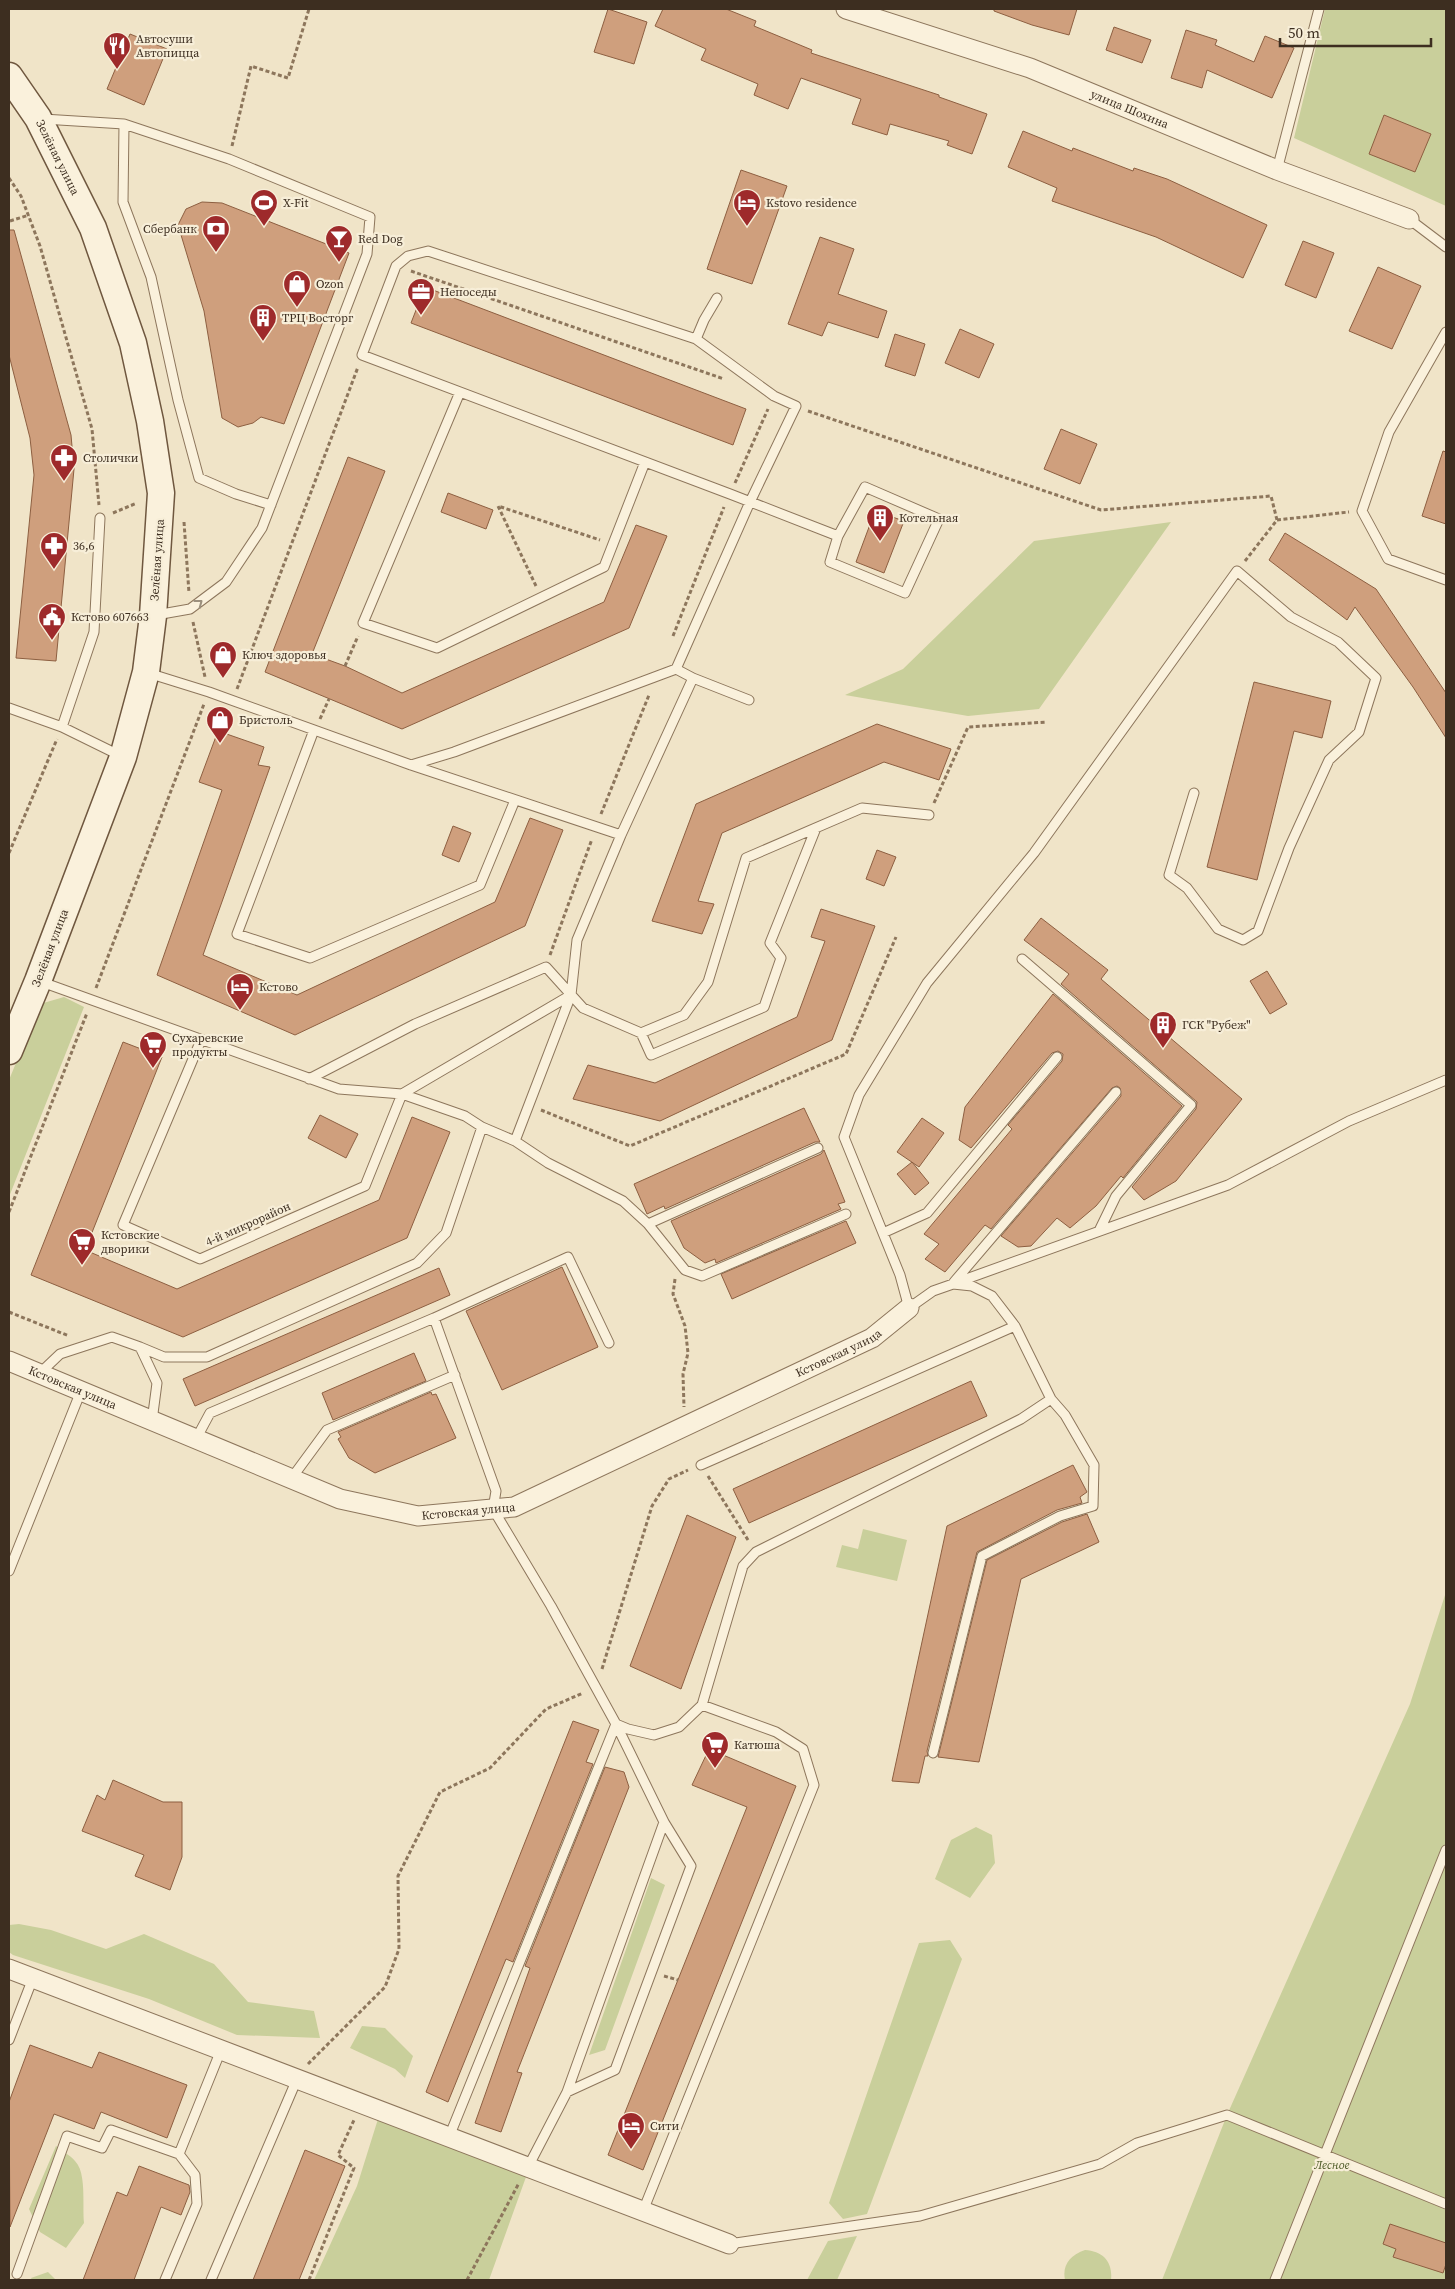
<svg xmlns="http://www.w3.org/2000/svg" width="1455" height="2289" font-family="'Source Serif 4',serif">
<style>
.green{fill:#c9cf9b}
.building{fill:#cf9f7d;stroke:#8d5f41}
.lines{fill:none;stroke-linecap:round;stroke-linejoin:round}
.service-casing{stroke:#8d765c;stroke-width:11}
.minor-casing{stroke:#8d765c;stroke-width:21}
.secondary-casing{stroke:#6f573f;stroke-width:29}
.path{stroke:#8d765c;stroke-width:3;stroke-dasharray:4 2.5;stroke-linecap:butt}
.service{stroke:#faf1dc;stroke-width:9}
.minor{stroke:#faf1dc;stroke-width:19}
.secondary{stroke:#faf1dc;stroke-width:26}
.oneway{stroke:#9c907e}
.labels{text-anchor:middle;stroke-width:4.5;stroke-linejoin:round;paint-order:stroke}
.poi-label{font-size:12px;fill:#3d2e20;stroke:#f7eed8;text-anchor:start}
.street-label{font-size:12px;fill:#3d2e20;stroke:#f7eed8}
.park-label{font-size:12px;font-style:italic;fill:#4d5a26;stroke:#f7eed8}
</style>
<rect width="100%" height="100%" fill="#f0e4c8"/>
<path class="green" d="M1325,9H1446V206L1294,138Z
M1171,522L1039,709L968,716L845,695L903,669L1034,541Z
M64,997L84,1007L9,1197V1080L40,1004Z
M863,1529L907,1540L897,1581L836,1567L842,1545L858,1549Z
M1446,1592V2280H1162L1227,2115L1410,1704Z
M976,1827L992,1835L995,1863L970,1898L935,1879L951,1840Z
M651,1878L665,1885L605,2050L589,2055Z
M19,1924L51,1930L106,1949L144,1934L214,1964L248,2002L314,2011L320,2038L237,2035L149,1999L13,1955L9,1952V1925Z
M950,1940L962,1959L867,2214L843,2219L829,2203L919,1943Z
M362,2026L385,2028L413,2056L405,2078L395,2069L350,2048Z
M378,2119L526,2177L489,2280H314L357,2186Z
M56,2146C62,2151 70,2155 75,2161C87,2173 82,2206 84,2223L66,2248L40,2232L29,2209Z
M857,2236L837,2280H807L828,2241Z
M1085,2250C1103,2251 1113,2262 1111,2280H1065C1062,2265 1070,2255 1085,2250Z
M48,2272L56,2280H32L31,2278Z"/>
<path class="building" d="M608,9L647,22L634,64L594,52Z
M663,9H726L756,21L754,26L812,50L811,53L939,95V97L987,114L972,154L947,145L949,141L890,124L887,135L852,124L861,99L801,78L788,109L754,95L758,84L701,60L706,49L655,26Z
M994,9H1077L1069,35L1032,25L994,11Z
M1114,27L1151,40L1142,63L1106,50Z
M1186,30L1217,40L1215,45L1254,62L1265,36L1294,48L1272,98L1207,70L1202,88L1171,78Z
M130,34L167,49L144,105L107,89Z
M1384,115L1431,134L1415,172L1369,154Z
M1023,131L1072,151L1073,148L1133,171L1134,168L1167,179L1267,225L1243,278L1156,237L1052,201L1057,188L1008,167Z
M741,170L787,186L752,284L707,269Z
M202,202L222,203L349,253L284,424L261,417L253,423L238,427L222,418L204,311L178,225L186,209Z
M9,230H14L71,435L74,469L56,661L16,658L34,475L30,438L9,355Z
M820,237L854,249L838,294L887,311L878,338L828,322L822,336L788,324Z
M1303,241L1334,253L1316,298L1285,285Z
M1378,267L1421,286L1392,349L1349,331Z
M425,287L746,409L733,445L411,323Z
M960,329L994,344L979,378L945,363Z
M895,334L925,344L915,376L885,366Z
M1061,429L1097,444L1080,484L1044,469Z
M1443,451L1446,452V524L1422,516Z
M348,457L385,471L312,654L345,666L402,693L604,602L636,525L667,536L629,628L402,729L265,672Z
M448,493L493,510L486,529L441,512Z
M875,511L904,521L884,573L856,562Z
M1285,533L1376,589L1446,693V738L1413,687L1355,607L1347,620L1269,560Z
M1254,682L1331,701L1322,738L1294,731L1257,880L1207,867Z
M877,724L951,749L939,780L884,762L722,833L698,901L714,904L702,934L652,921L696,804Z
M218,731L264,747L258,765L270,767L203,955L297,995L495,902L530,818L563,830L525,926L295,1035L157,975L222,790L199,782Z
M453,826L471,833L459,862L442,855Z
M877,850L896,857L884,886L866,879Z
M821,909L875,926L832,1040L660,1121L573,1099L588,1065L655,1083L797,1017L825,941L811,937Z
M1041,918L1108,970L1101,979L1242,1099L1176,1181L1144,1200L1132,1187L1196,1109L1197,1102L1061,984L1069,974L1024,940Z
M1267,971L1287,1004L1270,1014L1250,981Z
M1053,994L1182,1106L1123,1178L1121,1176L1096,1206L1070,1228L1057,1218L1031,1246L1018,1247L1001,1236L1121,1096L1120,1088L1117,1086L1112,1088L991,1229L985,1225L945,1272L925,1259L939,1244L924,1234L1012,1129L1008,1125L1062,1061L1063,1054L1058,1051L1052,1053L971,1148L959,1140L965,1107Z
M123,1042L162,1057L85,1250L177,1289L379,1200L412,1117L450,1132L407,1238L183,1337L31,1275Z
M804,1108L820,1142H815L665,1209L664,1206L647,1214L634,1184Z
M320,1115L358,1134L346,1158L308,1138Z
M922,1118L944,1133L919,1167L897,1152Z
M824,1150L845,1202L838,1204L841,1209L716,1263L715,1259L705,1263L684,1248L671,1221L821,1154Z
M912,1162L929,1183L915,1195L897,1174Z
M846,1221L856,1243L732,1299L721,1274Z
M562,1267L598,1347L502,1390L466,1311Z
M439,1268L450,1295L195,1406L183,1379Z
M414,1353L426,1381L333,1420L322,1393Z
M971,1381L987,1416L749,1523L733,1489Z
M431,1392L432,1395L436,1394L456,1438L375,1473L349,1458L338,1439L341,1437L338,1432Z
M1073,1465L1087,1492L1080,1497L1082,1503L1057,1510L977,1552L927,1751L928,1756H925L919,1783L892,1781L947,1526Z
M1087,1514L1099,1542L1021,1579L979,1762L938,1757L987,1560L1062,1522Z
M687,1515L736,1537L681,1689L630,1666Z
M573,1721L599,1730L586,1762L593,1764L513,1962L506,1959L448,2102L426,2092Z
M709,1749L796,1786L643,2170L608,2155L747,1807L692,1785Z
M605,1767L624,1772L629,1787L517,2072L522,2073L501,2132L475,2123L530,1968L525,1966Z
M113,1780L163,1802H182V1857L170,1890L135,1876L144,1855L82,1831L97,1795L105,1800Z
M30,2045L92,2068L99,2052L187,2085L167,2138L101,2112L94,2129L54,2114L10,2227L9,2102Z
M305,2150L345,2166L299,2280H253Z
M139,2166L189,2185L190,2192L181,2215L161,2207L134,2280H83L117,2192L127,2196Z
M1390,2224L1446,2243V2264L1443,2273L1393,2257L1396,2249L1383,2244Z"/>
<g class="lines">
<defs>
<path id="service" d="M43,119L124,124L229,159L370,217L367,254L262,528L226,582L190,609L156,615
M124,124L123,202L151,277L178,400L199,478L236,494L271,505
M1277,170L1319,9
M1409,219L1446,247
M1446,332L1389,432L1362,511L1388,559L1446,580
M696,339L704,320L717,298
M460,392L363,623L437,648L604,567L645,462
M148,673L209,692L411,765L621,835
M693,678L676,669L750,502L796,406L774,396L696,339L428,251L408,256L396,266L362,355L730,494C766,508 802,522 838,536L830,562L905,593L939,519L865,487L838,536
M9,708L62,727L121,756
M62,727L94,632L100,518
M314,730L237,934L310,958L480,885L515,800
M411,765L454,752L676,669
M1022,959L1191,1105L1116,1196L1099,1231
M39,981L339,1089L402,1094L465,1116L482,1127L446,1233L417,1263L207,1357H164L140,1347
M641,1033L651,1055L764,1007L781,958L770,943L816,828
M201,1040L123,1225L200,1259L365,1186L402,1094L571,995
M309,1079L415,1024L546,967L583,1008L641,1033L684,1015L708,982L746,858L862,808L929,815
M482,1127L515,1141L571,995L577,940L621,835L693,678L749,700
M515,1141L548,1163L623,1201L648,1224L685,1270L702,1276L846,1214
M648,1224L818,1148
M883,1233L927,1213L1057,1057
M954,1282L1116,1092
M955,1283L1228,1185L1349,1121L1446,1080
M434,1318L568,1257L609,1343
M39,1374L60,1354L112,1337L140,1347L157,1383L152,1421
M196,1439L210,1413L434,1318L496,1491L493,1509L551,1606L616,1724L449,2137
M701,1465L1015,1326
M291,1479L327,1430L455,1375
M9,1571L81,1391
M616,1724L628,1729L654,1735L679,1727L702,1705L743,1566L756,1552L1021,1419L1051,1399
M933,1753L982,1556L1060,1516L1093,1506L1094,1465L1065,1415L1051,1399L1015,1326L992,1296L972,1286L953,1284L933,1291L909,1308L900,1275L844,1137L859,1095L927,983L1034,853L1237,571L1291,617L1338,642L1376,678L1359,732L1329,760L1289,848L1258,931L1243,940L1218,929L1187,888L1169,875L1194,793
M9,2040L33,1978
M567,2092L615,2070L691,1866L664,1822
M528,2167L567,2092L664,1822L616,1724
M643,2211L814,1785L803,1749L776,1732L702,1705
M729,2244L920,2216L1100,2164L1137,2143L1227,2115L1446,2204
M17,2274L67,2136L102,2148L111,2130L179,2154L221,2050
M165,2280L197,2204L195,2175L179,2154
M211,2280L297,2079
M1275,2280L1446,1850"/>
<g id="minor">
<path id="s1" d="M846,9L1030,68L1277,170L1409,219"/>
<path id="s2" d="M9,1361L340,1499L418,1516L514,1507L872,1338L909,1308"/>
<path d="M9,1969L729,2244"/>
</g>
<g id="secondary">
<path id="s3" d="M9,76L38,118L93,228L133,343L150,421L161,493L153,616L146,672L123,757L38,981L9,1051"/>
</g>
</defs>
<use href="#service" class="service-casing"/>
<use href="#minor" class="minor-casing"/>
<use href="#secondary" class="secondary-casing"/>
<path class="path" d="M232,146L251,66L288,78L309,9
M9,178L21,196L40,246L92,429L99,505
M10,221L29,215
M411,271L724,379
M808,411L1101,510L1271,496L1277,520
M735,483L768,409
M113,513L137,503
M184,522L189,593
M1245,561L1277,520L1349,512
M536,586L498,506L600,540
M193,622L205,677
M673,636L724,507
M345,666L358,636
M237,689L358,367
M320,719L329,699
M934,803L968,727L1047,722
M601,814L649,695
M9,853L57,739
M550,955L592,839
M96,988L204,704
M541,1110L630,1146L846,1054L896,937
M9,1212L87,1013
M675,1279L673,1294L685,1326L688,1353L683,1374L684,1407
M9,1312L69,1336
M708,1476L748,1540
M602,1669L652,1506L669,1479L688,1470
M664,1976L678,1980
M308,2064L385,1987L399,1949L398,1876L440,1792L490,1768L546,1709L583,1693
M309,2280L354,2168L338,2155L354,2120
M467,2280L519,2183"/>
<use href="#service" class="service"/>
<use href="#minor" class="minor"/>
<use href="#secondary" class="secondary"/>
</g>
<defs><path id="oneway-chevron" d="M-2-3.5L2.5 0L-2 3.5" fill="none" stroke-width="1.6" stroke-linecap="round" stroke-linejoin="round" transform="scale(1.25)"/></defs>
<use class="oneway" href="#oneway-chevron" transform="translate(199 603) rotate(-37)"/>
<defs>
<symbol id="restaurant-pin" viewBox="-11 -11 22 30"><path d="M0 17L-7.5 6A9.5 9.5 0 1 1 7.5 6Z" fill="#9e2a2b" stroke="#f7eed8"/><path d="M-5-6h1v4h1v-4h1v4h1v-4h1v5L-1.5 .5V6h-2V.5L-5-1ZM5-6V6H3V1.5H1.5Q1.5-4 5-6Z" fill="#fff"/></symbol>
<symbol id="stadium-pin" viewBox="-11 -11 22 30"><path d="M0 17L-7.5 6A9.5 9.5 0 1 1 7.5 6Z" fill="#9e2a2b" stroke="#f7eed8"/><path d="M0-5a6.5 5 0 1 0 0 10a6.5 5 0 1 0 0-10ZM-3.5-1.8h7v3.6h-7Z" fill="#fff"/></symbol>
<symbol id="hotel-pin" viewBox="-11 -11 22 30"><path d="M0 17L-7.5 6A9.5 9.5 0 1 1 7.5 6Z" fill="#9e2a2b" stroke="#f7eed8"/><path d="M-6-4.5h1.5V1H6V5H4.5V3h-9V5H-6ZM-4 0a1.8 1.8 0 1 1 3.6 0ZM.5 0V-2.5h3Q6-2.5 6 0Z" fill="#fff"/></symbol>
<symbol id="bank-pin" viewBox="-11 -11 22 30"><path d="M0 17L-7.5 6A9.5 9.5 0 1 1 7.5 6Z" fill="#9e2a2b" stroke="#f7eed8"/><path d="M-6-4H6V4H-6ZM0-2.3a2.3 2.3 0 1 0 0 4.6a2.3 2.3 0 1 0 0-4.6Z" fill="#fff"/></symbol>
<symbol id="bar-pin" viewBox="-11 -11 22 30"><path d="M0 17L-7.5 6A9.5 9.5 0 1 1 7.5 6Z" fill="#9e2a2b" stroke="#f7eed8"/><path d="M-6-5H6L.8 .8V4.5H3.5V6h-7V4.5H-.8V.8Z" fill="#fff"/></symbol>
<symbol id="shop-pin" viewBox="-11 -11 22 30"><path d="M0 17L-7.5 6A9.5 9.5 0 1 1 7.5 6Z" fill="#9e2a2b" stroke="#f7eed8"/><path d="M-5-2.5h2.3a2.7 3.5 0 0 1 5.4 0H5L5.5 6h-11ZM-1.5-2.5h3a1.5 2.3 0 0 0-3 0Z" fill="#fff"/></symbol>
<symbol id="office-pin" viewBox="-11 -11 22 30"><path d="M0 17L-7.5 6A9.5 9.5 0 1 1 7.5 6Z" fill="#9e2a2b" stroke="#f7eed8"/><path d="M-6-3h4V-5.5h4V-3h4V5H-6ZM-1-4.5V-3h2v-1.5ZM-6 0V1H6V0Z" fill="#fff"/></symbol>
<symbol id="building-pin" viewBox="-11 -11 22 30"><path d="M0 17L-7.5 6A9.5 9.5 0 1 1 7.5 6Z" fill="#9e2a2b" stroke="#f7eed8"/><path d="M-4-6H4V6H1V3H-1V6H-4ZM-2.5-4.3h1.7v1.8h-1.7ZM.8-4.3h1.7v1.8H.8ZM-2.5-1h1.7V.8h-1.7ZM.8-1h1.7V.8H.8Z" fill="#fff"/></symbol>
<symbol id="pharmacy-pin" viewBox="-11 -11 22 30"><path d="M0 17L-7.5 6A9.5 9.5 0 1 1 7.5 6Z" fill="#9e2a2b" stroke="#f7eed8"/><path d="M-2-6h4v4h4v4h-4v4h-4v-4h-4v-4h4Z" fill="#fff"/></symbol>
<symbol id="civic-pin" viewBox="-11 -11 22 30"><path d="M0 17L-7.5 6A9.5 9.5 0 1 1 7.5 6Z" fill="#9e2a2b" stroke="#f7eed8"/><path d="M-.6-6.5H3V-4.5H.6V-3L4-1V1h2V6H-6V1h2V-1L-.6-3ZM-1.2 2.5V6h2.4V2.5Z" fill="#fff"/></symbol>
<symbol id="supermarket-pin" viewBox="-11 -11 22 30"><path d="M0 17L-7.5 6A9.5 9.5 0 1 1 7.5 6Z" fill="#9e2a2b" stroke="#f7eed8"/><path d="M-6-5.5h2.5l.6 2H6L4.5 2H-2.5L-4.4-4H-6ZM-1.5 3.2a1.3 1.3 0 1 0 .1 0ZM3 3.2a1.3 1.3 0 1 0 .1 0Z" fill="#fff"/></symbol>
</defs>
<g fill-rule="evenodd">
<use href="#restaurant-pin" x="101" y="30" width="32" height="43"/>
<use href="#stadium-pin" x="248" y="187" width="32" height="43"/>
<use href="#hotel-pin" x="731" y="187" width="32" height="43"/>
<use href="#bank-pin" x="200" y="213" width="32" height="43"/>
<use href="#bar-pin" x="323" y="223" width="32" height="43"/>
<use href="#shop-pin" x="281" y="268" width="32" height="43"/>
<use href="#office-pin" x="405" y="276" width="32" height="43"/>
<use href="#building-pin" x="247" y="302" width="32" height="43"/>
<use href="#pharmacy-pin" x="48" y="442" width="32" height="43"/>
<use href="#building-pin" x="864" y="502" width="32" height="43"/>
<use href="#pharmacy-pin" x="38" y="530" width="32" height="43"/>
<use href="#civic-pin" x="36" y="601" width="32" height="43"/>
<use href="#shop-pin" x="207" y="639" width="32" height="43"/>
<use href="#shop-pin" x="204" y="704" width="32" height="43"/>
<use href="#hotel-pin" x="224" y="971" width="32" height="43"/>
<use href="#building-pin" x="1147" y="1009" width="32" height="43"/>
<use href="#supermarket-pin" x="137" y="1029" width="32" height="43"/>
<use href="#supermarket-pin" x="66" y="1226" width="32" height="43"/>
<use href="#supermarket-pin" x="699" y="1729" width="32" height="43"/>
<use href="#hotel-pin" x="615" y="2110" width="32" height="43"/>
</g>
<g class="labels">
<g class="poi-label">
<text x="136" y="43">Автосуши<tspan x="136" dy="14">Автопицца</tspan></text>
<text x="283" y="207">X-Fit</text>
<text x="766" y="207">Kstovo residence</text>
<text x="197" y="233" text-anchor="end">Сбербанк</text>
<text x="358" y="243">Red Dog</text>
<text x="316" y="288">Ozon</text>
<text x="440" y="296">Непоседы</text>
<text x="282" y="322">ТРЦ Восторг</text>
<text x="83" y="462">Столички</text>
<text x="899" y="522">Котельная</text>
<text x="73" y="550">36,6</text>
<text x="71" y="621">Кстово 607663</text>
<text x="242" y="659">Ключ здоровья</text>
<text x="239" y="724">Бристоль</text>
<text x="259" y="991">Кстово</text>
<text x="1182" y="1029">ГСК "Рубеж"</text>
<text x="172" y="1042">Сухаревские<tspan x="172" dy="14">продукты</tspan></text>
<text x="101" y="1239">Кстовские<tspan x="101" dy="14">дворики</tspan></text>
<text x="734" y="1749">Катюша</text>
<text x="650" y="2130">Сити</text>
</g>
<g class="street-label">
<text dy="4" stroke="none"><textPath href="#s1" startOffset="301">улица Шохина</textPath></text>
<text dy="4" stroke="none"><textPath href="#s3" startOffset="95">Зелёная улица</textPath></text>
<text transform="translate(157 560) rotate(-86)" y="4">Зелёная улица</text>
<text transform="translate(50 948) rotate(-69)" y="4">Зелёная улица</text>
<text transform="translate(248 1224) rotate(-24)" y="4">4-й микрорайон</text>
<text dy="4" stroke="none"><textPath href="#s2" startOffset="894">Кстовская улица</textPath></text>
<text dy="4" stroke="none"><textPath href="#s2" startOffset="69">Кстовская улица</textPath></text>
<text dy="4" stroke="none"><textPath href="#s2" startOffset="489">Кстовская улица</textPath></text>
</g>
<g class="park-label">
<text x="1332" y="2169">Лесное</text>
</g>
</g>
<rect width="1455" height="2289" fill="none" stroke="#3d2e20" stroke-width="20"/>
<path d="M1280 38v8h151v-8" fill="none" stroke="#3d2e20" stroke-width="2.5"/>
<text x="1288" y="38" font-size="15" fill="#3d2e20" stroke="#f7eed8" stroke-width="4" paint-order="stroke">50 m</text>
</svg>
